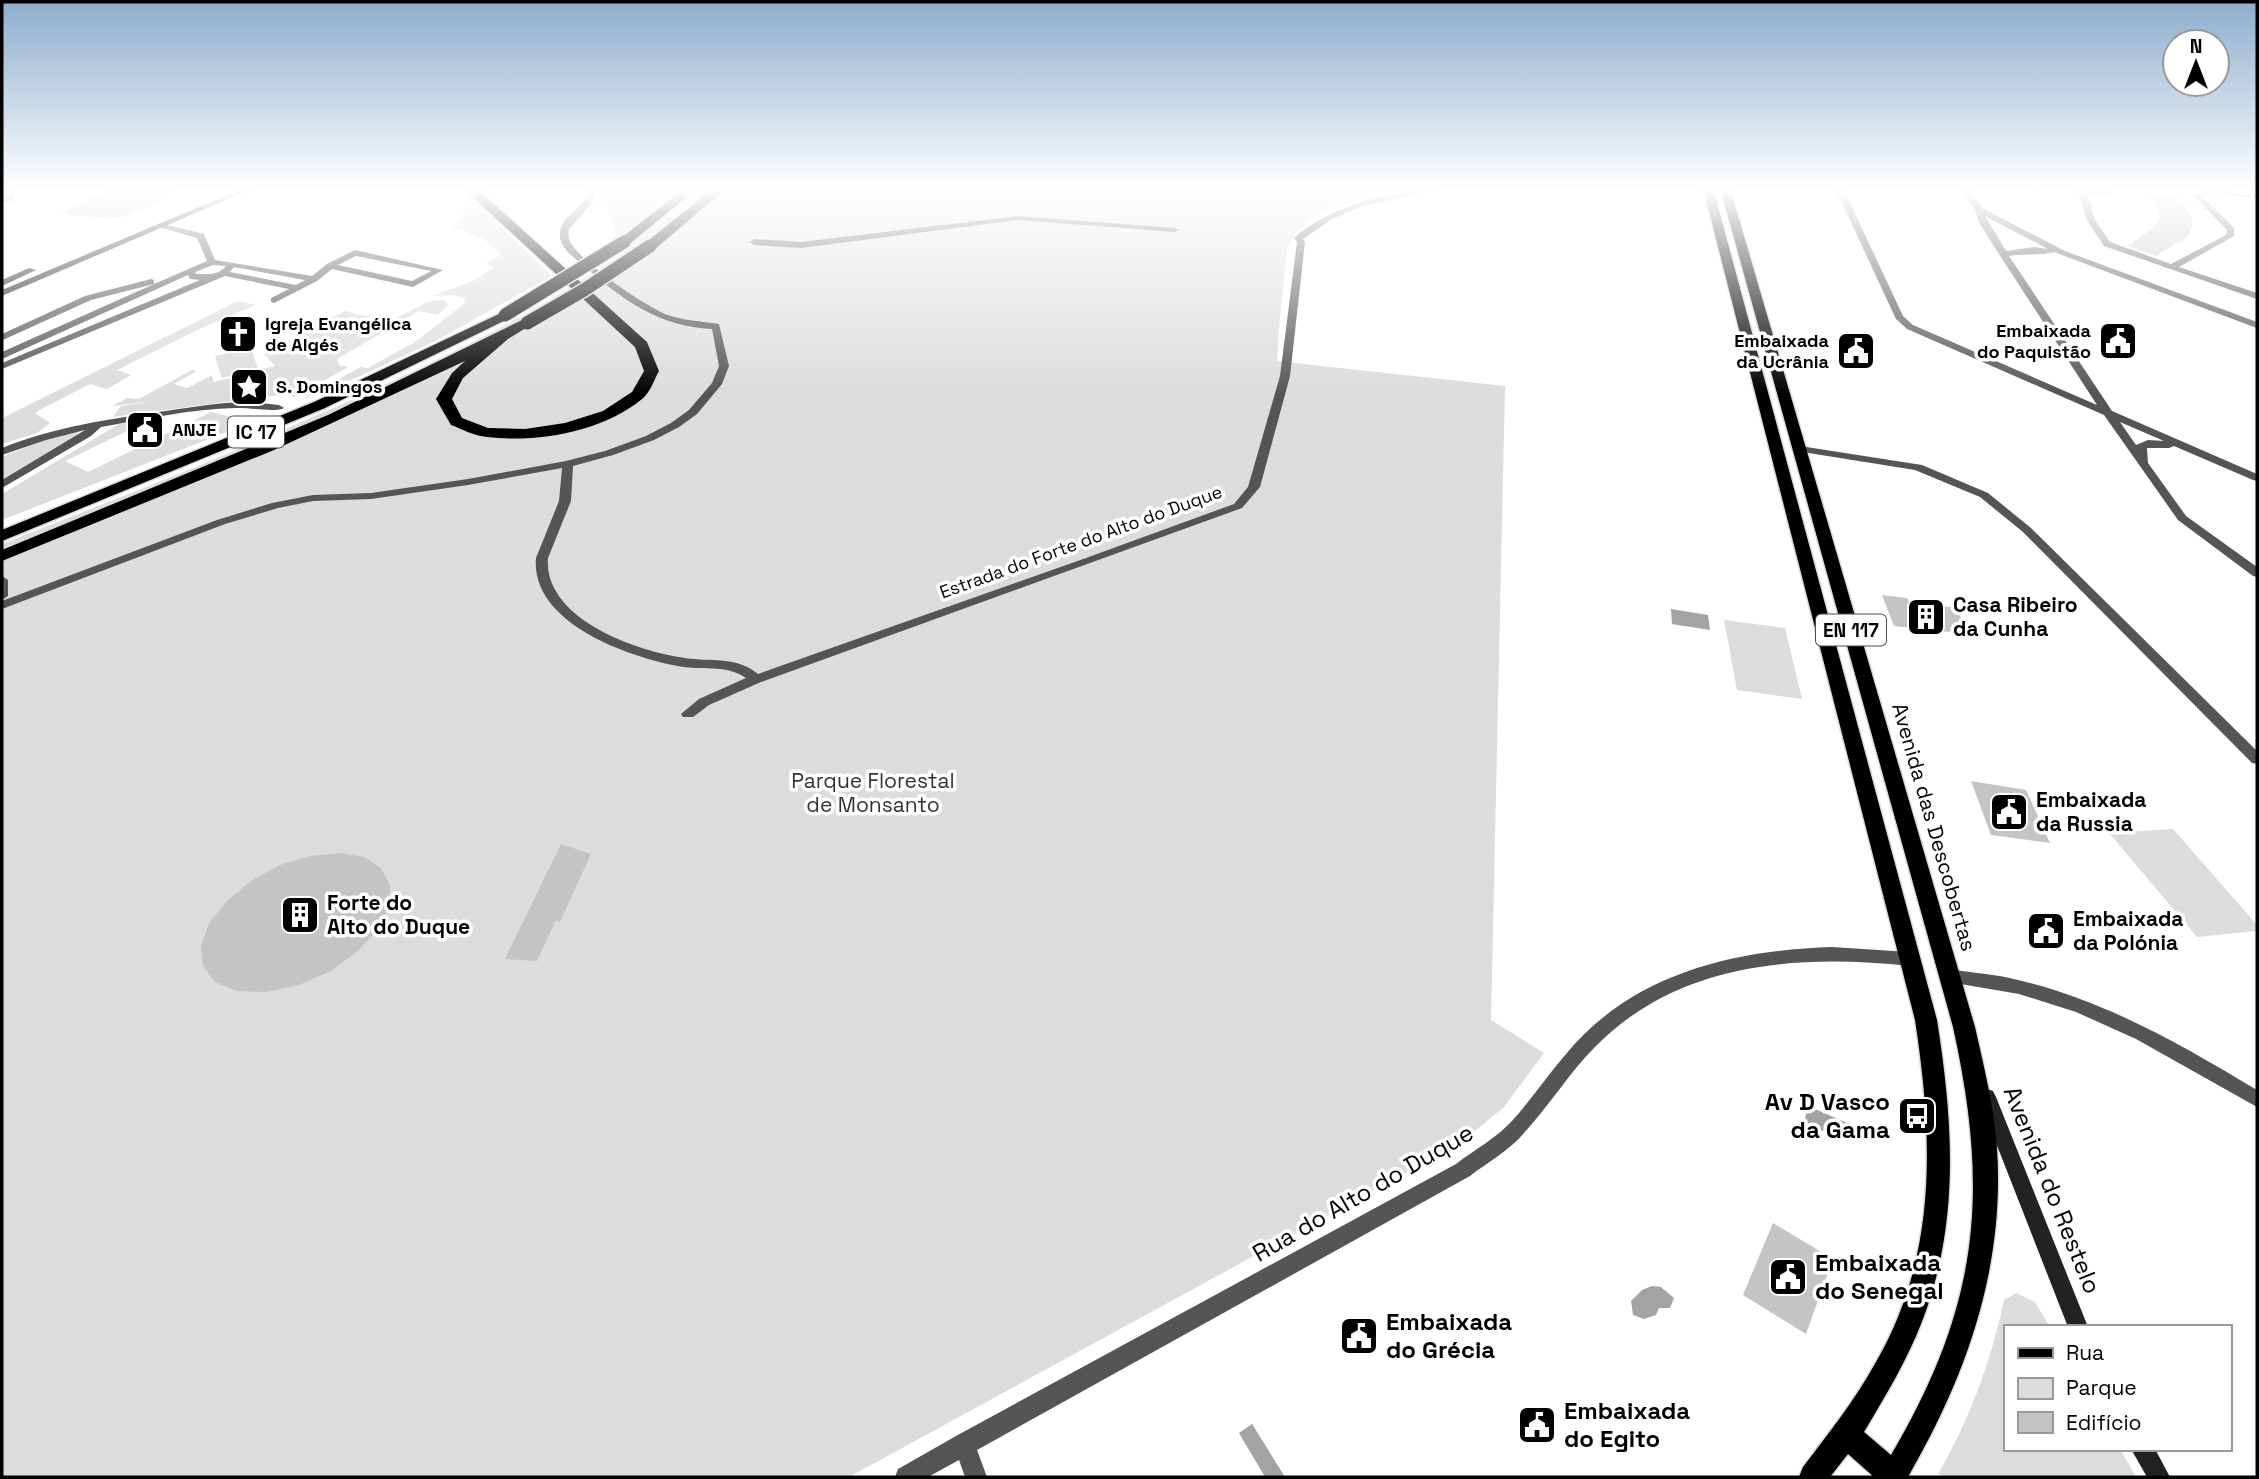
<svg xmlns="http://www.w3.org/2000/svg" width="2259" height="1479" font-family="'Space Grotesk',sans-serif">
<style>
.green{fill:#dcdcdc}
.water{fill:#a3a3a3}
.building{fill:#c4c4c4}
.lines{fill:none;stroke-linecap:round;stroke-linejoin:round}
.street-tunnel{stroke:#d9d9d9;stroke-width:9;stroke-dasharray:9 4.5;stroke-linecap:butt}
.primary-casing{stroke:#dbdbdb;stroke-width:3}
.highway-casing{stroke:#dbdbdb;stroke-width:3}
.street{fill:#555;fill-rule:evenodd}
.secondary{fill:#222;fill-rule:evenodd}
.primary{fill:#000;fill-rule:evenodd}
.highway{fill:#000;fill-rule:evenodd}
.highway-bridge-casing{stroke:#dbdbdb;stroke-width:16;stroke-linecap:butt}
.highway-bridge{stroke:#000;stroke-width:13}
.labels{text-anchor:middle;stroke-width:7;stroke-linejoin:round;paint-order:stroke}
.far-poi-label{font-size:18px;font-weight:bold;fill:#000;stroke:#fff;text-anchor:start}
.far-street-label{font-size:18px;fill:#000;stroke:#fff}
.shield{fill:#fff;stroke:#4c4c4c;stroke-width:2}
.shield-label{font-size:19px;font-weight:bold;fill:#000}
.poi-label{font-size:21px;font-weight:bold;fill:#000;stroke:#fff;text-anchor:start}
.park-label{font-size:21px;fill:#333;stroke:#fff}
.street-label{font-size:21px;fill:#000;stroke:#fff}
.near-poi-label{font-size:24px;font-weight:bold;fill:#000;stroke:#fff;text-anchor:start}
.near-street-label{font-size:24px;fill:#000;stroke:#fff}
</style>
<rect width="100%" height="100%" fill="#fff"/>
<path class="green" d="M600,188H1417C1376,194 1306,203 1288,247C1286,253 1286,262 1285,269C1281,300 1279,330 1277,361L1505,386L1491,1020L1544,1053L1504,1107L1459,1144L849,1477H2V544C167,479 334,414 492,332C538,308 581,280 624,253Z
M473,200L552,276L435,341L356,378L300,400L361,367L368,368L415,342L464,304L465,299L456,295L432,296L471,282L495,267L486,263L501,255L484,239L453,227Z
M445,300L448,305L438,315L419,311L403,321L396,318L430,301Z
M238,301L256,305L199,329L117,370L131,375L107,389L90,384L41,409L35,413L50,423L37,433L2,444V418Z
M345,311L397,324L337,359L339,365L348,367L295,397L283,395L261,397L113,417L121,406L151,401L112,406L127,398L139,399L192,370L197,371L174,384L187,388L212,375L214,382L275,366L264,354Z
M251,348L258,369L222,378L215,356Z
M211,412L252,422L2,520V494L119,424L152,419L65,461L88,472Z
M80,431L76,435L2,480V457L49,438Z
M1724,620L1785,628L1802,699L1737,690Z
M2173,829L2257,925V931L2197,937L2109,833Z
M2016,1293L2035,1302L2050,1327H2005V1449H2120L2136,1477H1945L1938,1474C1970,1419 1991,1361 2004,1300Z"/>
<path class="water" d="M1671,609L1708,615L1710,630L1672,624Z
M1808,1106L1847,1123L1844,1140L1804,1123Z
M1652,1286L1661,1287L1674,1298L1670,1308H1659L1656,1315L1644,1319L1633,1315L1631,1301L1642,1290Z
M1252,1424L1285,1477H1265L1239,1433Z"/>
<path class="building" d="M111,188H180L149,206L122,217L108,218L60,214Z
M2149,194L2178,196L2192,217V227L2187,237L2156,256L2128,246L2153,228L2161,217Z
M1882,595L1907,598L1909,602L1957,608L1968,634L1894,626Z
M1971,781L2026,790L2050,843L1991,835Z
M561,844L591,854L560,922L556,920L537,961L505,959Z
M339,853L364,857L381,868L390,885L389,906L378,929L358,951L331,971L299,985L266,992L237,991L215,982L203,966L201,946L209,923L227,901L251,881L280,865L310,856Z
M1773,1223L1833,1259L1806,1334L1743,1295Z"/>
<g class="lines">
<path class="street-tunnel" d="M2207,192L2227,194"/>
<defs>
<path id="primary" d="M1703,188H1713L1937,1020C1953,1121 1960,1221 1923,1319C1908,1359 1886,1395 1864,1432L1891,1455C1979,1306 1990,1194 1953,1027L1720,188H1730L1975,1027C1984,1067 1994,1107 1997,1148C2005,1267 1967,1375 1908,1477H1874L1848,1454L1830,1477H1799L1803,1467C1829,1433 1855,1400 1876,1362C1938,1255 1933,1138 1915,1020Z"/>
<path id="highway" d="M463,188H476L647,342L659,371C654,380 650,393 642,399C602,432 537,443 487,437C474,436 462,429 451,425L436,399L452,373L465,361L274,450L2,561V550L328,415L522,320H532L534,323L508,339L463,378L452,399L462,418L488,428L525,429L565,423L603,411L632,392L644,371L635,347Z
M685,188H698L628,245H620V239Z
M714,188H727L655,249H645V243Z
M505,311L510,312V318L325,408L2,541V530L314,402Z"/>
</defs>
<use href="#primary" class="primary-casing"/>
<use href="#highway" class="highway-casing"/>
<path class="street" d="M3,188H11L15,200L2,203V199L7,197Z
M590,188H598L592,203L569,229C568,235 568,240 572,245C587,266 641,303 665,314C683,321 701,321 719,324L729,366L722,384L697,414L679,427L654,440L613,455L573,466L571,501L548,558C543,619 638,652 685,658C710,662 737,656 758,674L1086,558L1234,504L1248,487L1280,376L1297,242L1294,238C1329,206 1401,187 1448,188L1362,206L1332,219L1303,239L1305,242L1290,376L1260,487L1242,508L761,682L709,705L693,717H683L681,714L699,699L746,678C728,665 705,670 684,667C633,659 530,624 536,558L559,501L562,468L468,485L371,499L313,501L278,508L225,524L2,609V601L217,520L272,503L313,495L371,493L468,479L566,461L605,451L646,436L671,423L689,410L712,383L719,366L712,329C660,327 621,299 584,266C575,258 561,249 560,237C558,216 587,208 590,188Z
M1835,188H1843L1903,316L1913,325L2097,405L1999,254L1978,221L1975,210L1959,188H1967L1982,208L2065,251L2257,322V328L2254,327L2054,252C2047,255 2021,254 2009,256L2112,411L2257,474V481L2253,480L2174,446L2169,448H2147L2148,463L2186,516L2257,567V577L2253,576L2178,520L2104,415L1907,329L1896,319ZM1985,216L2048,249L2034,247L2006,251ZM2120,422L2164,441L2148,440L2136,445Z
M2074,188L2100,191L2097,188H2105L2111,194L2107,196H2088L2095,220L2110,242L2171,264L2226,235L2227,230L2193,195L2210,190V194L2202,196L2234,228V236L2179,267L2257,293V299L2104,246L2087,220L2079,194Z
M2227,192L2257,194V198L2224,196V192Z
M1018,216L1175,228L1179,230L1175,232L1018,220L801,248L754,245L750,242L754,239L801,242Z
M159,223L204,234L215,260L312,276L327,264L355,250L443,270L413,287L332,269L317,281L274,303L271,302V298L289,289L225,276L2,369V363L200,280L190,279L188,275L2,359V352L154,284L91,300L5,339L2,340V334L85,296L151,279L154,280V284L207,261L197,238L159,227ZM356,256L431,271L412,281L338,265ZM213,265L226,266C217,276 208,274 196,274L195,272ZM234,267L305,280L296,285L230,272Z
M251,402L279,405L284,408C276,413 248,407 236,408C191,409 145,419 101,427L91,436L2,488V480L85,430L46,440L2,455V448C54,427 109,419 165,411C193,407 221,402 251,402Z
M1800,446L1922,465L1988,493L2031,528L2257,751V764L2252,763L2023,532L1980,497L1915,470L1796,451V447Z
M2,576L8,580V596L2,600Z
M1832,947L1909,952L1915,954L1917,959L1915,964L1909,966C1798,954 1678,962 1595,1047C1569,1073 1549,1106 1524,1133C1509,1151 1488,1162 1470,1176L977,1450L987,1477H965L959,1460L928,1477H895L898,1469L956,1436L1456,1164C1474,1150 1495,1139 1511,1122C1540,1090 1562,1053 1594,1025C1660,967 1747,950 1832,947Z
M1949,969C1972,973 1996,974 2018,980C2104,1000 2182,1045 2257,1090V1107L2136,1039L2076,1012L2019,994L1943,981L1941,976L1943,971Z"/>
<path class="secondary" d="M244,188H254L2,296V290Z
M29,268L36,270L2,286V280Z
M1987,1089L1993,1091L1996,1097L2088,1327H2068L1978,1097L1981,1091Z
M2131,1449H2155L2170,1477H2147Z"/>
<use href="#primary" class="primary"/>
<use href="#highway" class="highway"/>
<defs>
<path id="highway-bridge" d="M505,315L624,242
M527,323L584,290L650,246"/>
</defs>
<use href="#highway-bridge" class="highway-bridge-casing"/>
<use href="#highway-bridge" class="highway-bridge"/>
</g>
<linearGradient id="sky" x2="0" y2="1"><stop stop-color="#8cadcc"/><stop offset="0.48" stop-color="#fff"/><stop offset="1" stop-color="#fff" stop-opacity="0"/></linearGradient>
<rect width="2259" height="395" fill="url(#sky)"/>
<defs>
<symbol id="church-square" viewBox="-11 -11 22 22"><rect x="-9" y="-9" width="18" height="18" rx="4" fill="#000" stroke="#fff"/><path d="M-1.2-6h2.4v3.5h3.3v2.4h-3.3V6h-2.4V-.1h-3.3v-2.4h3.3Z" fill="#fff"/></symbol>
<symbol id="civic-square" viewBox="-11 -11 22 22"><rect x="-9" y="-9" width="18" height="18" rx="4" fill="#000" stroke="#fff"/><path d="M-.6-6.5H3V-4.5H.6V-3L4-1V1h2V6H-6V1h2V-1L-.6-3ZM-1.2 2.5V6h2.4V2.5Z" fill="#fff"/></symbol>
<symbol id="sight-square" viewBox="-11 -11 22 22"><rect x="-9" y="-9" width="18" height="18" rx="4" fill="#000" stroke="#fff"/><path d="M0-6L1.8-2.2L6-1.7L2.9 1.2L3.7 5.4L0 3.3L-3.7 5.4L-2.9 1.2L-6-1.7L-1.8-2.2Z" fill="#fff"/></symbol>
<symbol id="building-square" viewBox="-11 -11 22 22"><rect x="-9" y="-9" width="18" height="18" rx="4" fill="#000" stroke="#fff"/><path d="M-4-6H4V6H1V3H-1V6H-4ZM-2.5-4.3h1.7v1.8h-1.7ZM.8-4.3h1.7v1.8H.8ZM-2.5-1h1.7V.8h-1.7ZM.8-1h1.7V.8H.8Z" fill="#fff"/></symbol>
<symbol id="bus-square" viewBox="-11 -11 22 22"><rect x="-9" y="-9" width="18" height="18" rx="4" fill="#000" stroke="#fff"/><path d="M-5-6H5V4H4V6H2V4H-2V6H-4V4H-5ZM-3.5-4V0h7V-4ZM-3.5 1.2v1.5H-2V1.2ZM2 1.2v1.5H3.5V1.2Z" fill="#fff"/></symbol>
</defs>
<g fill-rule="evenodd">
<use href="#church-square" x="216" y="312" width="44" height="44"/>
<use href="#civic-square" x="2096" y="319" width="44" height="44"/>
<use href="#civic-square" x="1834" y="329" width="44" height="44"/>
<use href="#sight-square" x="227" y="365" width="44" height="44"/>
<use href="#civic-square" x="123" y="408" width="44" height="44"/>
<use href="#building-square" x="1904" y="595" width="44" height="44"/>
<use href="#civic-square" x="1987" y="790" width="44" height="44"/>
<use href="#building-square" x="278" y="893" width="44" height="44"/>
<use href="#civic-square" x="2024" y="909" width="44" height="44"/>
<use href="#bus-square" x="1895" y="1094" width="44" height="44"/>
<use href="#civic-square" x="1766" y="1255" width="44" height="44"/>
<use href="#civic-square" x="1337" y="1314" width="44" height="44"/>
<use href="#civic-square" x="1515" y="1403" width="44" height="44"/>
</g>
<g class="labels">
<g class="far-poi-label">
<text x="265" y="330">Igreja Evangélica<tspan x="265" dy="21">de Algés</tspan></text>
<text x="2091" y="337" text-anchor="end">Embaixada<tspan x="2091" dy="21">do Paquistão</tspan></text>
<text x="1829" y="347" text-anchor="end">Embaixada<tspan x="1829" dy="21">da Ucrânia</tspan></text>
<text x="276" y="393">S. Domingos</text>
<text x="172" y="436">ANJE</text>
</g>
<g class="far-street-label">
<text transform="translate(1081 542) rotate(-20)" y="6">Estrada do Forte do Alto do Duque</text>
</g>
<g class="shield">
<rect x="228" y="416.5" width="56" height="31" rx="5"/>
<rect x="1816" y="614.5" width="70" height="31" rx="5"/>
</g>
<g class="shield-label">
<text x="256" y="439">IC 17</text>
<text x="1851" y="637">EN 117</text>
</g>
<g class="poi-label">
<text x="1953" y="612">Casa Ribeiro<tspan x="1953" dy="24">da Cunha</tspan></text>
<text x="2036" y="807">Embaixada<tspan x="2036" dy="24">da Russia</tspan></text>
<text x="327" y="910">Forte do<tspan x="327" dy="24">Alto do Duque</tspan></text>
<text x="2073" y="926">Embaixada<tspan x="2073" dy="24">da Polónia</tspan></text>
</g>
<g class="park-label">
<text x="873" y="788">Parque Florestal<tspan x="873" dy="24">de Monsanto</tspan></text>
</g>
<g class="street-label">
<text transform="translate(1934 827) rotate(74)" y="7">Avenida das Descobertas</text>
</g>
<g class="near-poi-label">
<text x="1890" y="1110" text-anchor="end">Av D Vasco<tspan x="1890" dy="28">da Gama</tspan></text>
<text x="1815" y="1271">Embaixada<tspan x="1815" dy="28">do Senegal</tspan></text>
<text x="1386" y="1330">Embaixada<tspan x="1386" dy="28">do Grécia</tspan></text>
<text x="1564" y="1419">Embaixada<tspan x="1564" dy="28">do Egito</tspan></text>
</g>
<g class="near-street-label">
<text transform="translate(2052 1190) rotate(68)" y="8">Avenida do Restelo</text>
<text transform="translate(1363 1193) rotate(-30)" y="8">Rua do Alto do Duque</text>
</g>
</g>
<rect width="2259" height="1479" fill="none" stroke="#000000" stroke-width="7"/>
<rect x="2004" y="1325" width="228" height="126" fill="#ffffff" stroke="#999999" stroke-width="2"/>
<rect x="2018" y="1348" width="35" height="10" fill="#000000" stroke="#999999" stroke-width="2"/>
<text x="2066" y="1360" font-size="21" fill="#000000">Rua</text>
<rect x="2018" y="1378" width="35" height="21" fill="#dcdcdc" stroke="#999999" stroke-width="2"/>
<text x="2066" y="1395" font-size="21" fill="#000000">Parque</text>
<rect x="2018" y="1412" width="35" height="21" fill="#c4c4c4" stroke="#999999" stroke-width="2"/>
<text x="2066" y="1430" font-size="21" fill="#000000">Edifício</text>
<g transform="translate(2196 63)"><circle r="33" fill="#ffffff" stroke="#999999" stroke-width="2"/>
<path d="M0-5L12 26L0 18L-12 26Z" fill="#000000"/>
<text y="-10" font-size="19" font-weight="bold" text-anchor="middle" fill="#000000">N</text>
</g>
</svg>
